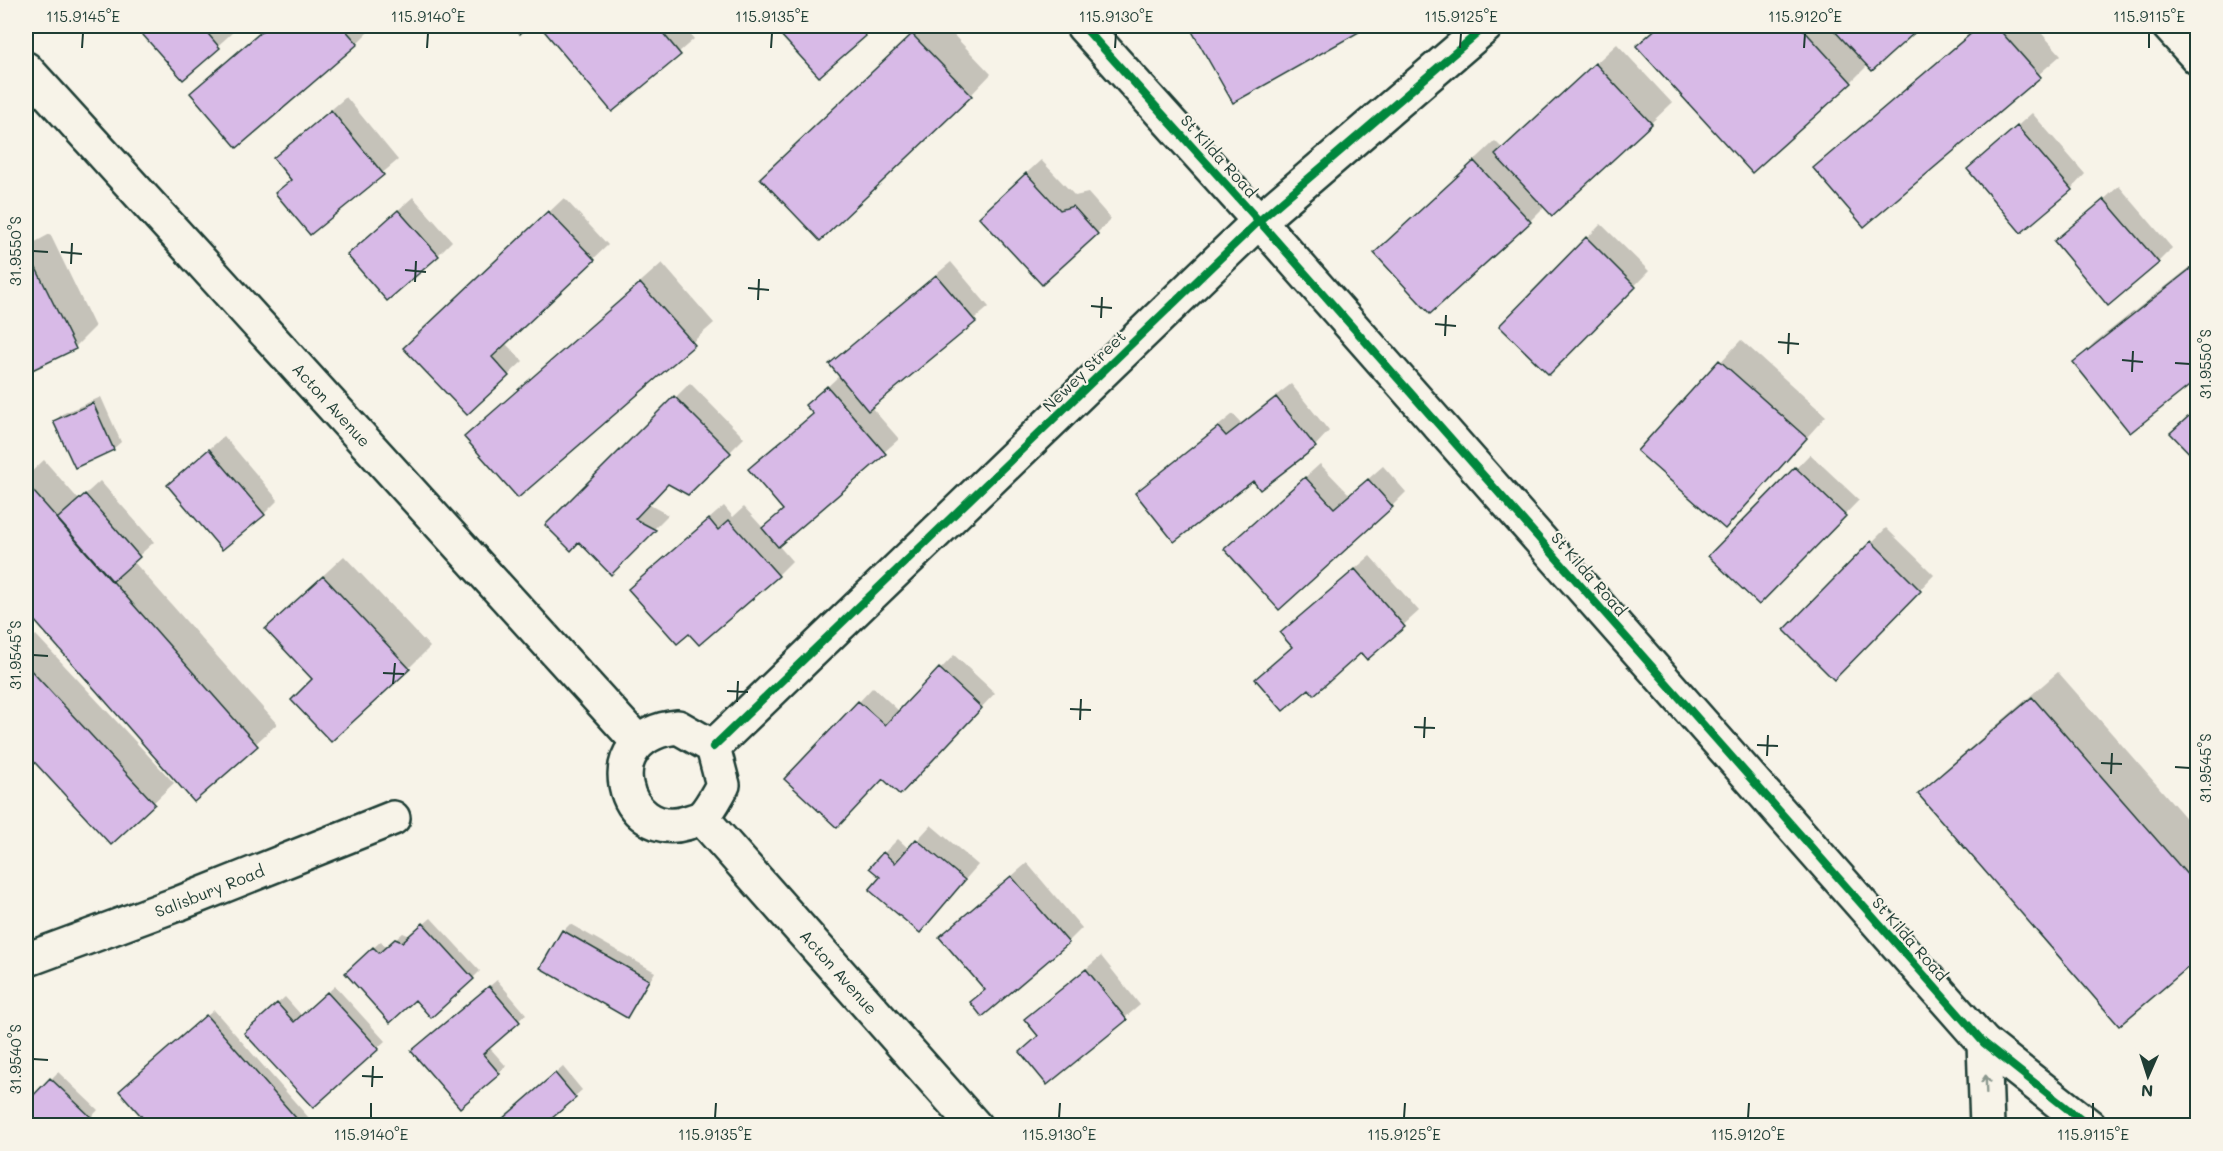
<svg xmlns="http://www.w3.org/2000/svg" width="2223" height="1151" font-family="Mali,sans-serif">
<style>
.shadow{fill:#0003}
.building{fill:#d8bae7;stroke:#1f3d34;stroke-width:1.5}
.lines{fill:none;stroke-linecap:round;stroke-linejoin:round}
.street-casing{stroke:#1f3d34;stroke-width:38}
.street{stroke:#f7f3e8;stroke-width:33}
.cycleway-casing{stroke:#f7f3e8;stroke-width:11}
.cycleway{stroke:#00873e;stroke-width:8}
.oneway{stroke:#8b988e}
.ticks{fill:none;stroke:#1f3d34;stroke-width:2}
.labels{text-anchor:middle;stroke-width:4.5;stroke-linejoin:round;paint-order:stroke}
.street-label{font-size:16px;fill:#1f3d34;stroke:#f7f3e8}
.neatline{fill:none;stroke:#1f3d34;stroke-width:2}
.ticks-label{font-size:15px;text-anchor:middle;fill:#1f3d34}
</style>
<rect width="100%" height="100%" fill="#f7f3e8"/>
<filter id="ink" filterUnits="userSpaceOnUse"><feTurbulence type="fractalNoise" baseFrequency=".0167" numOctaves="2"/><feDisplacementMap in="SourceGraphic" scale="12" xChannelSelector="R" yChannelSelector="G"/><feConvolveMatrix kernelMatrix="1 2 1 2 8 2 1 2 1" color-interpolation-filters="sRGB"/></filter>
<g filter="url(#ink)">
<path class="shadow" d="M137,26H228L233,32L183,77Z
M268,26H368L371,29L357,43L192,93Z
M542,26H683L694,39L612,110Z
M791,26H875L865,35L782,34Z
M922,26H945L991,74L971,95L783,158Z
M1191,26H1364L1234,101Z
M1659,26H1920L1872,69L1868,65L1851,82L1638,46Z
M1978,26H2035L2061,55L1865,225L1815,168Z
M1617,44L1672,103L1651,123L1545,206L1530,221L1376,253L1495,141L1503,149Z
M346,97L398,160L310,233L277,193L292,178L275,158Z
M2032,113L2085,174L2071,189L1969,169Z
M1041,160L1075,196L1088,193L1111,219L1097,233L995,202Z
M2119,186L2172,248L2158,262L2056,242Z
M413,197L452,241L438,255L363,241Z
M564,198L608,245L505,343L523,361L468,413L420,334Z
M1601,224L1649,271L1549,373L1501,326Z
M50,234L95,327L75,347L26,372V247Z
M2198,261V377L2075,362L2095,342Z
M951,262L989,307L871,407L899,439L778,545L792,561L778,575H645L724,506L733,517L744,507L764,529L784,509L765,455L814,413L808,405L840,375L831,364Z
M662,263L714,323L518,496L466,437Z
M1741,340L1826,416L1745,506L1639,450Z
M690,383L744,438L688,494L669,482L648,504L668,515L611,572L579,540L547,525Z
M1291,384L1329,431L1315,446L1253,478L1137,493L1233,414L1241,423Z
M101,397L121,442L113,449L76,466L55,421L62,414Z
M224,436L278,500L264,514L169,485Z
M1810,454L1859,500L1759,603L1710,556Z
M44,460L79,500L100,481L154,542L133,561L277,724L195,799L26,608V477Z
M1320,464L1350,495L1383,466L1406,492L1392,506L1241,535Z
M1886,528L1934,575L1834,678L1786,630Z
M344,556L430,647L409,668L314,679L287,609Z
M1370,556L1419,611L1367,658L1361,651L1309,687L1257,679L1293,645L1297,619Z
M36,635L174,783L111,843L26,751V644Z
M954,655L995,693L914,779H787L873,687L900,712Z
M2058,672L2198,832V957L1920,794L1946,769Z
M931,825L978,865L920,931L882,877L884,853L898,839L909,849Z
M1027,863L1082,928L1068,942L972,1002L986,988L941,937Z
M431,918L480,971L473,978L415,998L354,966L381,941L386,948L403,933L410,936Z
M570,924L655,972L633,1009L626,1016L563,931Z
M1101,956L1140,1005L1048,1083L1022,1052L1038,1035L1026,1020Z
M497,980L526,1014L489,1047L506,1066L499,1073L420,1044Z
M335,986L385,1041L313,1106L253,1026L285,997L302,1016Z
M214,1010L316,1126H152L128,1084Z
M563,1067L582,1090L552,1116L560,1126H495Z
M58,1072L98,1110L83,1126H26V1105Z"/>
<path class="building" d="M135,26H206L203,28L220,48L183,80Z
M268,26H342L358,44L237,148L190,93Z
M514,26H527L520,34Z
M540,26H657L681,55L612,112Z
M790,26H856L866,36L819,77L780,34Z
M1189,26H1356L1359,32L1233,103Z
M1659,26H1800L1852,83L1752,173L1636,46Z
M1830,26H1922L1872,71Z
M1980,26H1996L2041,77L1864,227L1813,168Z
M912,34L972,96L820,241L760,178Z
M1595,63L1652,124L1552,216L1495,155Z
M331,110L384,175L310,235L275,193L291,180L273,158Z
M2017,126L2072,190L2021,233L1967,169Z
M1474,161L1531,222L1430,314L1374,253Z
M1026,173L1060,210L1073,206L1098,234L1042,285L979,217Z
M2104,199L2159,263L2108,306L2054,241Z
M398,210L439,256L387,301L347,255Z
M548,211L595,260L492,357L509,376L467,415L403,348Z
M1586,237L1636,287L1549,375L1499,326Z
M29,254L76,349L26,373V256Z
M2194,266L2198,270V379L2130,433L2073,362Z
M936,275L976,322L868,411L829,364Z
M640,283L695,345L518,498L464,437Z
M1719,360L1807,438L1725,529L1637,451Z
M827,386L886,454L778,547L762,528L783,510L748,469L813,414L805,405Z
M674,396L731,453L688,495L668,484L635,519L656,530L611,575L579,542L571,551L545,525Z
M1276,397L1316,447L1260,490L1253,481L1174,542L1135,493L1218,427L1226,436Z
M93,403L114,450L75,468L53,421Z
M2198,408V462L2170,433Z
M209,449L265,515L222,550L167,485Z
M1795,467L1846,516L1759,605L1708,556Z
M1305,477L1334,508L1368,479L1393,507L1279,610L1224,549Z
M26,483L258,746L194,802L26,611Z
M85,494L140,557L112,582L57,519Z
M709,519L718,530L729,520L779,576L699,645L689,634L677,644L628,589Z
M1871,541L1921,591L1834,680L1784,630Z
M1355,569L1405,627L1367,660L1361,653L1314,695L1309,689L1283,711L1255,679L1292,647L1280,633Z
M323,576L410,669L331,742L291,700L312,679L265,629Z
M26,665L155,804L111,845L26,753Z
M939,668L982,708L900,795L883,779L837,828L784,779L858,701L885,725Z
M2032,697L2198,887V959L2119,1026L1918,794Z
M916,839L965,880L920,933L869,890L880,877L869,868L883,852L895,863Z
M1011,876L1069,943L982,1017L970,1002L985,990L939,937Z
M423,923L474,979L431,1018L415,1000L390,1023L345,973L373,947L379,953L395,939L402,942Z
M562,930L649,980L627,1018L540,968Z
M1086,969L1127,1020L1047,1085L1020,1052L1038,1036L1024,1019Z
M489,986L520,1022L483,1054L500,1074L460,1108L411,1051Z
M327,992L379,1049L313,1108L244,1033L277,1003L294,1022Z
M206,1015L303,1126H150L119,1091Z
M555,1073L576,1098L545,1124L547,1126H494Z
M50,1078L92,1118L85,1126H26V1103Z"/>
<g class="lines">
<defs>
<g id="street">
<path d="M1083,26L1259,221L1984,1043L2089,1126"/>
<path d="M2169,26L2198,58"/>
<path id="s1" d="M26,69L638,742"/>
<path d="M678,727L713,747L723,785C717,795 711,808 703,816C699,820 691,821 686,823C623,842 592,735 678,727Z"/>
<path d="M713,747L1259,221L1486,26"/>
<path id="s2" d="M702,818L975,1126"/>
<path id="s3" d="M26,960L180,903L393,818"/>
<path d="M1984,1043L1987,1126"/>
</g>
</defs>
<use href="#street" class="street-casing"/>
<use href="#street" class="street"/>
<defs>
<path id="cycleway" d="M1083,26L1259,221L1984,1043L2089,1126
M713,747L1259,221L1486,26"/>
</defs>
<use href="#cycleway" class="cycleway-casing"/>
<use href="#cycleway" class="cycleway"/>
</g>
<defs><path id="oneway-shaft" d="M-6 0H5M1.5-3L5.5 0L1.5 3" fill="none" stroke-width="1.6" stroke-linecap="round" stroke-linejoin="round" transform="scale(1.5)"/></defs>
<use class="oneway" href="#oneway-shaft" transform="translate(1986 1084) rotate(-92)"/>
</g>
<path class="ticks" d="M82,48L83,33M427,48L428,33M771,48L772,33M1115,48L1116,33M1460,48L1461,33M1804,48L1805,33M2149,48V33M33,251L48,252M61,252L82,254M71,264L72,243M405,270L426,272M415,282L416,261M748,288L769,290M758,300L759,279M1091,306L1112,308M1101,318L1102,297M1435,324L1456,326M1445,336L1446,315M1778,342L1799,344M1788,354L1789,333M2122,360L2143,362M2175,363L2190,364M2132,372L2133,351M33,655L48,656M383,673L404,674M393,684L395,663M727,691L748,692M737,702L738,681M1070,709L1091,710M1080,720L1081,699M1414,727L1435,728M1424,738L1425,717M1757,745L1778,746M1767,756L1768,735M2101,763L2122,764M2175,767L2190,768M2111,774L2112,753M33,1059L48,1060M362,1076L383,1077M372,1087L373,1066M371,1118V1103M715,1118L716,1103M1059,1118L1060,1103M1404,1118L1405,1103M1748,1118L1749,1103M2093,1118V1103"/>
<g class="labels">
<g class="street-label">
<text transform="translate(1219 156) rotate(48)" y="6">St Kilda Road</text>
<text transform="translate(1084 371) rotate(-44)" y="6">Newey Street</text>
<text dy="6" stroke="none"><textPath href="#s1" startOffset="454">Acton Avenue</textPath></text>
<text transform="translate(1589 574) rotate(49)" y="6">St Kilda Road</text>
<text dy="6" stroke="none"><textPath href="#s3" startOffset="196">Salisbury Road</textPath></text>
<text transform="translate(1910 939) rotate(49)" y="6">St Kilda Road</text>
<text dy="6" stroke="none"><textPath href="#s2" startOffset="206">Acton Avenue</textPath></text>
</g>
</g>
<rect width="2223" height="1151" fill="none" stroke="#f7f3e8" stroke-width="66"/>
<g transform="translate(2148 1076) rotate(183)" stroke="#f7f3e8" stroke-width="4.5" paint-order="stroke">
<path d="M0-4.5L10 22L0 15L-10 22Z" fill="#1f3d34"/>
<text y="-9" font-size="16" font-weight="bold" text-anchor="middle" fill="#1f3d34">N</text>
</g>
<rect x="33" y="33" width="2157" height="1085" class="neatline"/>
<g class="ticks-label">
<text x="83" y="22">115.9145°E</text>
<text x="428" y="22">115.9140°E</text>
<text x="772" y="22">115.9135°E</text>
<text x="1116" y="22">115.9130°E</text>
<text x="1461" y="22">115.9125°E</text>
<text x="1805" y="22">115.9120°E</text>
<text x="2149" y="22">115.9115°E</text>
<text transform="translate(16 251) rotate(-90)" y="5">31.9550°S</text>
<text transform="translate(2206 364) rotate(-90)" y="5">31.9550°S</text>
<text transform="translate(16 655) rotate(-90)" y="5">31.9545°S</text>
<text transform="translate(2206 768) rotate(-90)" y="5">31.9545°S</text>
<text transform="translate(16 1059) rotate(-90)" y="5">31.9540°S</text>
<text x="371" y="1140">115.9140°E</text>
<text x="715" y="1140">115.9135°E</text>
<text x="1059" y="1140">115.9130°E</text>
<text x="1404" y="1140">115.9125°E</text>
<text x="1748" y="1140">115.9120°E</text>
<text x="2093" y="1140">115.9115°E</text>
</g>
</svg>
